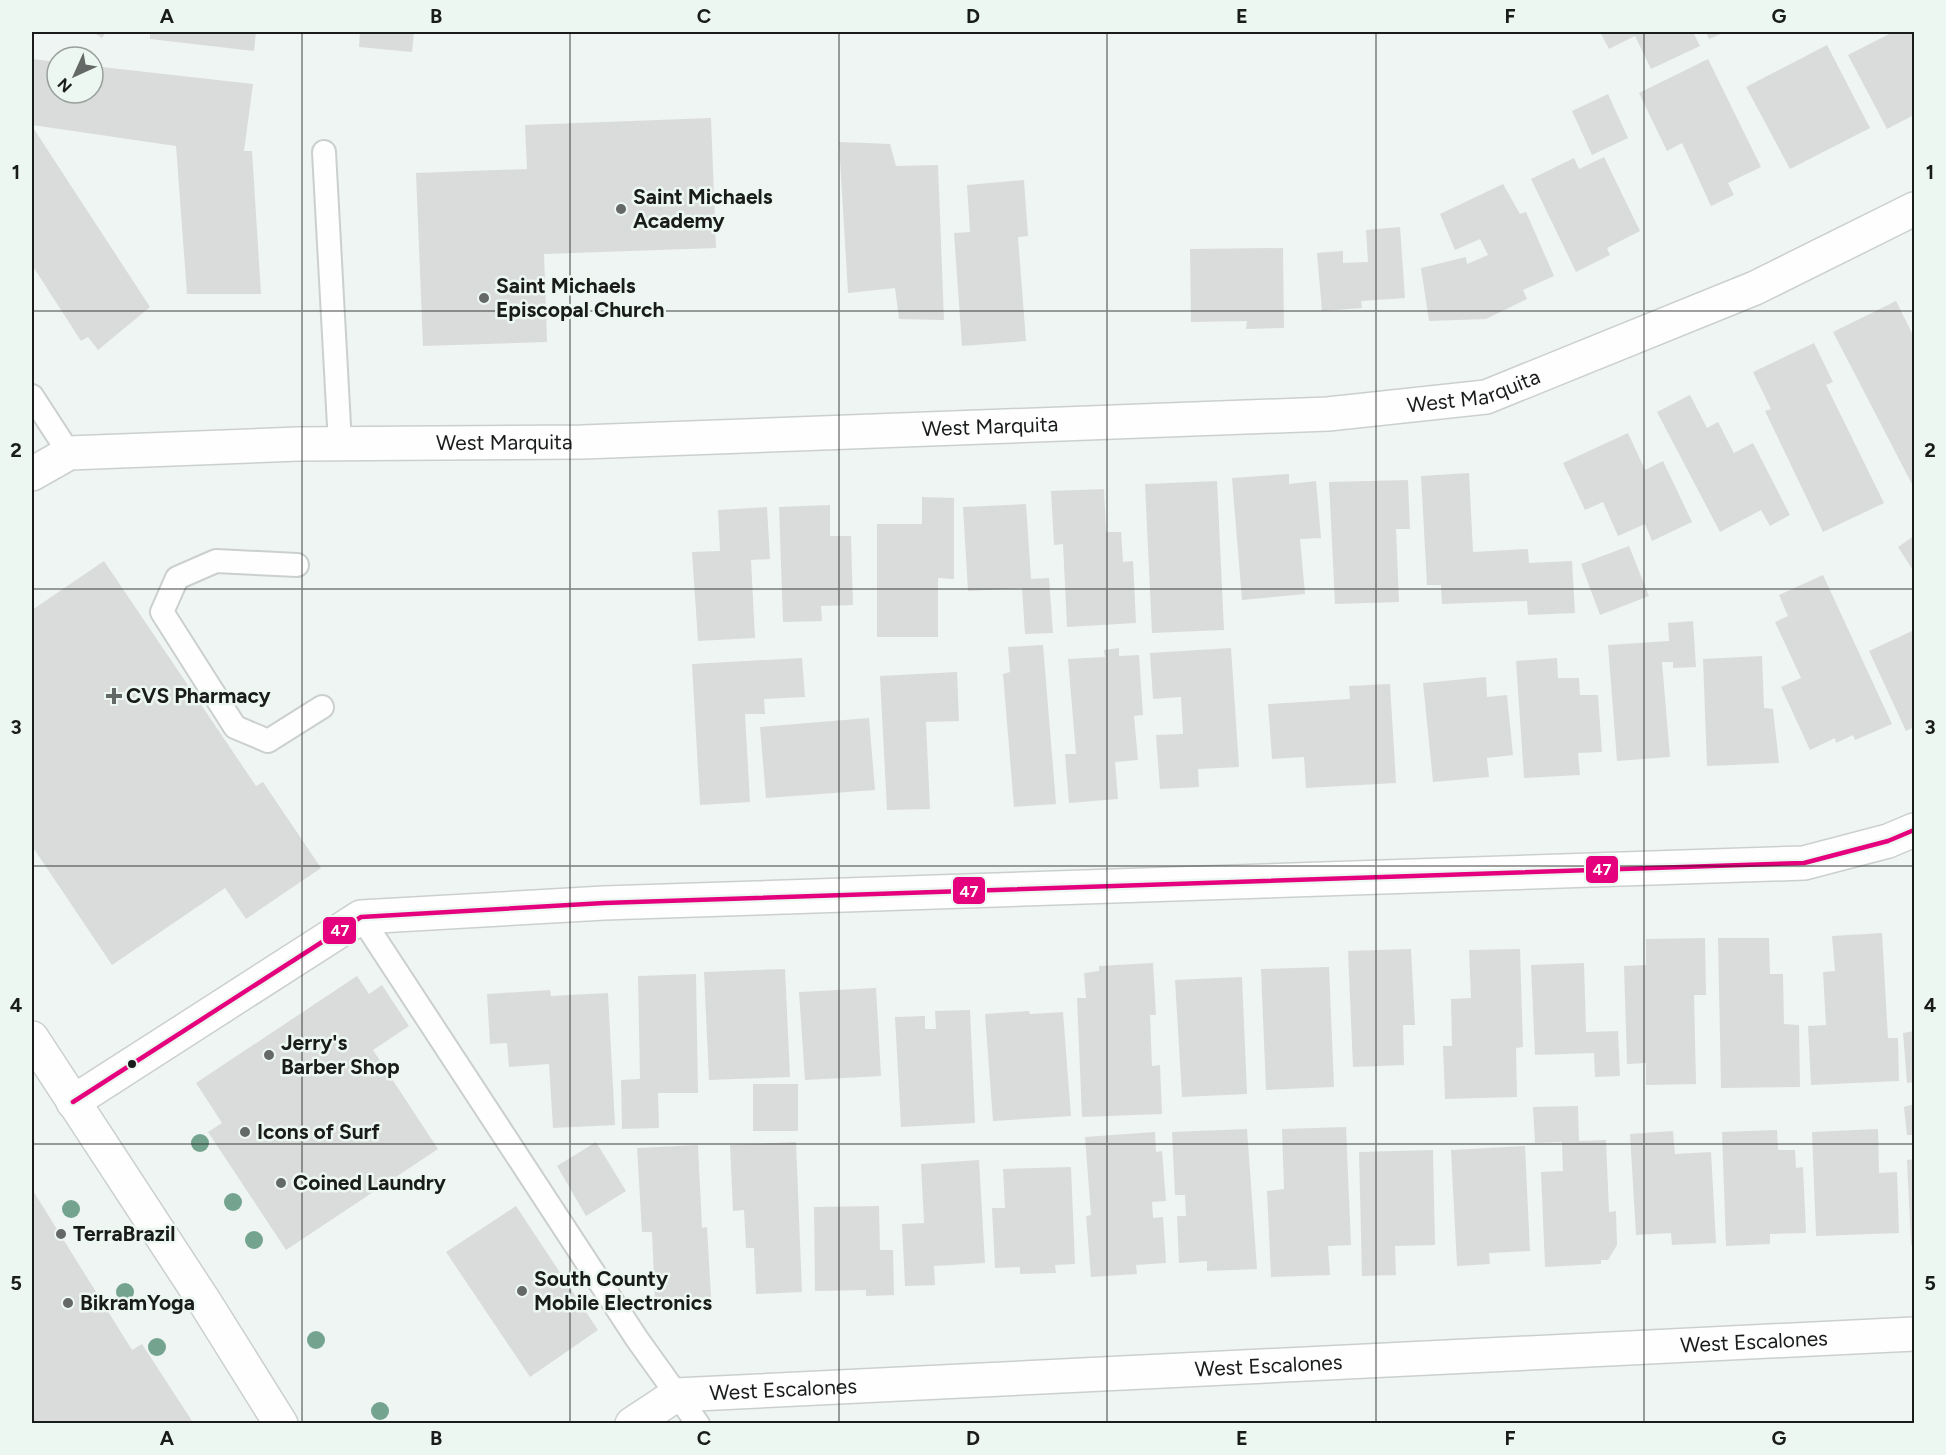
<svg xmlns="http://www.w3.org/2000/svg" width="1946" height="1455" font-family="Figtree,sans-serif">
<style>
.building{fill:#dadcdc}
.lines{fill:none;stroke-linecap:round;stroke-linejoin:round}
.service-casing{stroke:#cbd0ce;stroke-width:26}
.minor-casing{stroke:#cbd0ce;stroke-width:36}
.tertiary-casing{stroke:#cbd0ce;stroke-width:36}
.primary-casing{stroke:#cbd0ce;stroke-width:36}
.service{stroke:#fdfefd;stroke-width:22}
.minor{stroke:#fdfefd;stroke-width:33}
.tertiary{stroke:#fdfefd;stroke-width:33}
.primary{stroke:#fdfefd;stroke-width:33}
.bus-1-casing{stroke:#edf7f1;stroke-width:9}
.bus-1{stroke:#e5007d;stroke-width:4.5}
.tree{fill:#74a48f}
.grid{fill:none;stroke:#191c1a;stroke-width:1.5;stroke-opacity:0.55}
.poi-dot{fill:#646866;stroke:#edf7f1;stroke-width:2}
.bus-dot{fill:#191c1a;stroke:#edf7f1;stroke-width:2}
.labels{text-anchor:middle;stroke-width:5;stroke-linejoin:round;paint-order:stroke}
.poi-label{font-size:21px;font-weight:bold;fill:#191c1a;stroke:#edf7f1;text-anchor:start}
.street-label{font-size:21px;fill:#191c1a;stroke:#edf7f1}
.line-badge{stroke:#edf7f1;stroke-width:2}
.badge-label{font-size:16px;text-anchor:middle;font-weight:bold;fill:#fff}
.neatline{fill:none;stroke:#191c1a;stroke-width:2}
.grid-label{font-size:20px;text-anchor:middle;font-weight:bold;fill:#191c1a}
</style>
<rect width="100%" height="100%" fill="#eff5f2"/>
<path class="building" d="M93,32H106L102,38Z
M150,32H256L254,51L150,39Z
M360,32H414L412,52L359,47Z
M1600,32H1693L1700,46L1651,69L1635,36L1609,49Z
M1706,32H1725L1709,39Z
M1893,32H1914V115L1887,129L1848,55Z
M1827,45L1870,128L1790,169L1746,87Z
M32,59L57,62V93H93V66L253,84L244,151H252L261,294H187L176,146L32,125Z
M1708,59L1761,167L1728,183L1734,195L1711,206L1682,143L1667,151L1639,93Z
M1608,94L1628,138L1592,155L1572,111Z
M711,118L716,248L544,254L547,342L423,346L416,173L527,169L525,125Z
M32,126L150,307L98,350L88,337L81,341L32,265Z
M839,142L890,144L896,166L938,165L944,320L899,319L895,288L848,293Z
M1604,157L1640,231L1607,248L1610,255L1576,272L1531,179L1574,158L1579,169Z
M1024,180L1028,236L1018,237L1026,341L962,346L954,233L970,232L967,185Z
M1503,184L1520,214L1526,212L1554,276L1523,290L1527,299L1486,319L1429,321L1421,268L1466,257L1467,264L1488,255L1480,239L1455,250L1440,214Z
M1400,227L1405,298L1361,301L1362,308L1322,311L1317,253L1343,251V263L1368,262L1366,230Z
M1283,248L1284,328L1246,329L1247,321L1191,322L1190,249Z
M1896,301L1914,337V488L1833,332Z
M1814,343L1833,382L1826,385L1884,503L1823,532L1765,411L1771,409L1753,372Z
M1690,395L1707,428L1718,422L1734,453L1753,443L1790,515L1770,526L1761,510L1720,532L1657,412Z
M1628,433L1645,470L1663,461L1692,522L1652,541L1645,524L1618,536L1603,502L1585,510L1563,463Z
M1469,473L1473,552L1528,549L1529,563L1572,561L1575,613L1528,615L1527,601L1442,604L1441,585H1427L1421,476Z
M1289,474V484L1316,481L1321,538L1300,539L1305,594L1242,600L1232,478Z
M1408,480L1410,529H1396L1399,602L1335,604L1329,482Z
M1217,481L1224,630L1152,633L1145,484Z
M1104,489L1106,532H1121L1123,562L1133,561L1136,623L1067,627L1063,544L1054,545L1051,491Z
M922,497L954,498V579L938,578V637H877V524H922Z
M1026,504L1031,579L1049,578L1053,633L1025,634L1022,588L968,591L963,507Z
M830,505V536H851L853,605L821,606L822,621L783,622L779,507Z
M767,507L770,559L751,560L755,638L698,641L692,552L720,551L718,510Z
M1914,536V572L1898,547Z
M1629,546L1649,596L1600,615L1581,564Z
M104,561L256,786L263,782L321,868L246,919L225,888L112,965L32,846V610Z
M1823,575L1892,724L1855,740L1853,735L1836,743L1835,738L1810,750L1781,687L1801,678L1775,622L1788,616L1779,595Z
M1693,621L1696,667L1673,668V662H1662L1670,757L1617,761L1608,645L1669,641L1668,623Z
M1914,630V727L1906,731L1869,651Z
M1043,645L1056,804L1014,807L1003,674L1010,672L1008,647Z
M1119,648V656L1139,655L1143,715L1134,716L1138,760L1115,762L1118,799L1069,803L1065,754H1076L1068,659L1105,657L1104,650Z
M1231,648L1239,767L1198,769L1199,787L1160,789L1156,735L1183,734L1181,697L1153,699L1150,653Z
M1762,656L1764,708L1773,709L1779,763L1707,766L1703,659Z
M802,658L805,697L764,699L765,714H745L750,802L700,805L692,664Z
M1557,658L1558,678H1579L1580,695H1598L1602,752L1578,753L1580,775L1524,778L1516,661Z
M957,672L959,721L926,722L930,809L887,810L880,676Z
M1486,677L1487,697L1507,695L1513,755L1487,758L1489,777L1433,782L1423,683Z
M1390,684L1396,783L1306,788L1304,757L1272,759L1268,704L1350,699L1349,686Z
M869,718L875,790L766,798L760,727Z
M1882,933L1888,1038H1898L1899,1081L1811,1085L1808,1026L1826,1025L1823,972L1835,971L1832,936Z
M1705,938L1706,995H1694L1696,1084L1646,1085V1063L1627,1064L1624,966L1646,965V939Z
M1718,938H1769L1770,974H1783L1784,1024L1799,1025L1800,1087L1721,1088Z
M1411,949L1415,1025H1403L1404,1065L1353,1067L1348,951Z
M1520,949L1523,1047L1516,1048L1517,1097L1445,1099L1443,1046H1452L1451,999L1471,998L1469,950Z
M1153,963L1156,1015H1150L1152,1066L1160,1065L1162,1114L1082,1117L1077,998H1086L1084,973L1099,971V966Z
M1584,963L1586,1032L1618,1031L1620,1076L1595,1077L1594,1053L1535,1055L1531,965Z
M1329,967L1334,1087L1266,1090L1261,969Z
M785,969L790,1077L709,1080L704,972Z
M696,974L698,1093H658L659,1128L622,1129L621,1080L640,1079L638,976Z
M357,976L369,994L382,985L409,1026L373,1050L438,1149L286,1250L208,1132L222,1123L196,1083Z
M1242,977L1247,1094L1182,1097L1175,980Z
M876,988L881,1076L805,1080L799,992Z
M550,990L551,996L608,993L615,1125L553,1128L549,1064L509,1067L507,1043L490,1044L487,994Z
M970,1010L975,1123L901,1127L895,1017L925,1016V1029H936L935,1011Z
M1029,1011L1030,1014L1063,1012L1071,1116L993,1121L985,1014Z
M1914,1031V1082L1907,1083L1903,1033Z
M753,1084H798V1131H753Z
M1914,1104V1135H1907L1904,1107Z
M1578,1106L1579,1141L1606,1140L1609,1212L1616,1211L1617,1245L1608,1260H1601V1264L1545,1267L1541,1172L1563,1171L1562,1142L1535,1143L1533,1107Z
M1346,1127L1351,1245L1328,1246L1330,1275L1271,1277L1267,1191L1284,1189L1282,1129Z
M1247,1129L1257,1269L1207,1271V1261L1179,1263L1177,1216H1186L1185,1195H1175L1172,1132Z
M1878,1129L1879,1173L1897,1172L1899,1233L1816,1236L1812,1132Z
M1777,1130L1778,1150H1795L1796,1168L1803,1167L1806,1233L1770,1234V1244L1726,1246L1722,1132Z
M1673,1131L1675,1154L1711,1152L1716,1243L1672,1245L1671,1233L1636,1235L1630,1134Z
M1155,1132L1156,1152L1162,1151L1166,1201L1152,1202L1153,1218L1163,1217L1166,1263L1136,1265L1137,1274L1091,1277L1086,1216L1091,1215L1085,1137Z
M596,1142L626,1191L586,1216L557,1166Z
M796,1142L802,1292L756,1294L754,1248H746L744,1210L733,1211L730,1145Z
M698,1145L702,1228L707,1227L711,1297L655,1300L652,1232H642L637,1148Z
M1525,1146L1530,1251L1489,1253L1490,1264L1457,1266L1451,1150Z
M1433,1150L1435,1245L1395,1246L1396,1275L1362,1276L1359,1152Z
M1914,1159V1244L1911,1245L1907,1160Z
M979,1160L985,1263L934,1266L935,1285L905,1286L902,1224L924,1223L921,1164Z
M1071,1167L1075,1264L1055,1265L1056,1273L1020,1274V1267L995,1268L992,1208H1005L1003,1169Z
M32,1189L132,1350L142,1344L194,1424H32Z
M516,1206L598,1330L530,1377L446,1252Z
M879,1206L880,1250H893L894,1295L866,1296V1290L815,1291L814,1207Z"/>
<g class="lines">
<defs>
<path id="service" d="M324,152L340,444
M32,396L69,453
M297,565L216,561L177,578L162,612L235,727L268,741L322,707
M361,917L637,1339L698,1424"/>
<g id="minor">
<path id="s1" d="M32,474L69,453L298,444L582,442L1328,414L1486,397L1755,288L1914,209"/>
<path d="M73,1102L361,917L604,903L1804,863L1888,841L1914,830"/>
</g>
<g id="tertiary">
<path id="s2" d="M632,1424L676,1395L1914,1334"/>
</g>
<path id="primary" d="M32,1038L206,1304L281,1424"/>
</defs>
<use href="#service" class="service-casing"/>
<use href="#minor" class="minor-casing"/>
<use href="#tertiary" class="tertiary-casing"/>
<use href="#primary" class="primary-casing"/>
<use href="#service" class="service"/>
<use href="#minor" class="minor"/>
<use href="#tertiary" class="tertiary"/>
<use href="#primary" class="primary"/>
<defs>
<path id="bus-1" d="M73,1102L361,917L604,903L1804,863L1888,841L1914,830"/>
</defs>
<use href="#bus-1" class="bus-1-casing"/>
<use href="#bus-1" class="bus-1"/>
</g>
<g class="tree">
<circle cx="200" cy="1143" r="9"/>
<circle cx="233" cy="1202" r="9"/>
<circle cx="71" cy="1209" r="9"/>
<circle cx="254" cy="1240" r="9"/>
<circle cx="125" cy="1292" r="9"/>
<circle cx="316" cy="1340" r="9"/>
<circle cx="157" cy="1347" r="9"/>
<circle cx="380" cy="1411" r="9"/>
</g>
<path class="grid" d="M302,32V1424M570,32V1424M839,32V1424M1107,32V1424M1376,32V1424M1644,32V1424M32,311H1914M32,589H1914M32,866H1914M32,1144H1914"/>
<g class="poi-dot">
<circle cx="621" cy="209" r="6"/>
<circle cx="484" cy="298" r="6"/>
<path d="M111 687h6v6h6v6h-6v6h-6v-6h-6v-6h6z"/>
<circle cx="269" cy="1055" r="6"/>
<circle cx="245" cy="1132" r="6"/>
<circle cx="281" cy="1183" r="6"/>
<circle cx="61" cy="1234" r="6"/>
<circle cx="522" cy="1291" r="6"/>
<circle cx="68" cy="1303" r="6"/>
</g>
<circle class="bus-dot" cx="132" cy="1064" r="5"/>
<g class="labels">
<g class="poi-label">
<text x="633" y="204">Saint Michaels<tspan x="633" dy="24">Academy</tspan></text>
<text x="496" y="293">Saint Michaels<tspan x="496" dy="24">Episcopal Church</tspan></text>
<text x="126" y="703">CVS Pharmacy</text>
<text x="281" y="1050">Jerry's<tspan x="281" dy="24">Barber Shop</tspan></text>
<text x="257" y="1139">Icons of Surf</text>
<text x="293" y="1190">Coined Laundry</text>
<text x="73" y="1241">TerraBrazil</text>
<text x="534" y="1286">South County<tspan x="534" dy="24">Mobile Electronics</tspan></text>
<text x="80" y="1310">BikramYoga</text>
</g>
<g class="street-label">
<text dy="7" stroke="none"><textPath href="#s1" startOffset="1450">West Marquita</textPath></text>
<text dy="7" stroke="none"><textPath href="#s1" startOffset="964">West Marquita</textPath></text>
<text dy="7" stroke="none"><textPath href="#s1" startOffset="478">West Marquita</textPath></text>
<text dy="7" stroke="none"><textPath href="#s2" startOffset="1132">West Escalones</textPath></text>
<text dy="7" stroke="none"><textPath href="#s2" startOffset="646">West Escalones</textPath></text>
<text dy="7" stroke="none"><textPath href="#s2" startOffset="160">West Escalones</textPath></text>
</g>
</g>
<g class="line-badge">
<rect x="1585" y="855" width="34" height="29" rx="6" fill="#e5007d"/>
<rect x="952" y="876" width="34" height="29" rx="6" fill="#e5007d"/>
<rect x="322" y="916" width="35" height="29" rx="6" fill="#e5007d"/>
</g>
<g class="badge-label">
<text x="1602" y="875">47</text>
<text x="969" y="897">47</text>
<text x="340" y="936">47</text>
</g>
<rect width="1946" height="1455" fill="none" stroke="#edf7f1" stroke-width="66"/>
<g transform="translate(75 75) rotate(225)"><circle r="28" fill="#edf7f1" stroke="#989f9b" stroke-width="1.5"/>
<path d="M0-4.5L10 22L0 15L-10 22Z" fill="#646866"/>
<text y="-9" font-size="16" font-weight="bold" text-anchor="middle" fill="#191c1a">N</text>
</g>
<rect x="33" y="33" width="1880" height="1389" class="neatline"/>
<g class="grid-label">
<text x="167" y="23">A</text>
<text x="436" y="23">B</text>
<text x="704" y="23">C</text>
<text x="973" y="23">D</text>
<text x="1242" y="23">E</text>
<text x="1510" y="23">F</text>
<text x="1779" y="23">G</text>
<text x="16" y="179">1</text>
<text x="1930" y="179">1</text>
<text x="16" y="457">2</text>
<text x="1930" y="457">2</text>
<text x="16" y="734">3</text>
<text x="1930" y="734">3</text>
<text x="16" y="1012">4</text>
<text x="1930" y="1012">4</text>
<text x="16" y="1290">5</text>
<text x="1930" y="1290">5</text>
<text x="167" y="1445">A</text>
<text x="436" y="1445">B</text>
<text x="704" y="1445">C</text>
<text x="973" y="1445">D</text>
<text x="1242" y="1445">E</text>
<text x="1510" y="1445">F</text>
<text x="1779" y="1445">G</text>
</g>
</svg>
